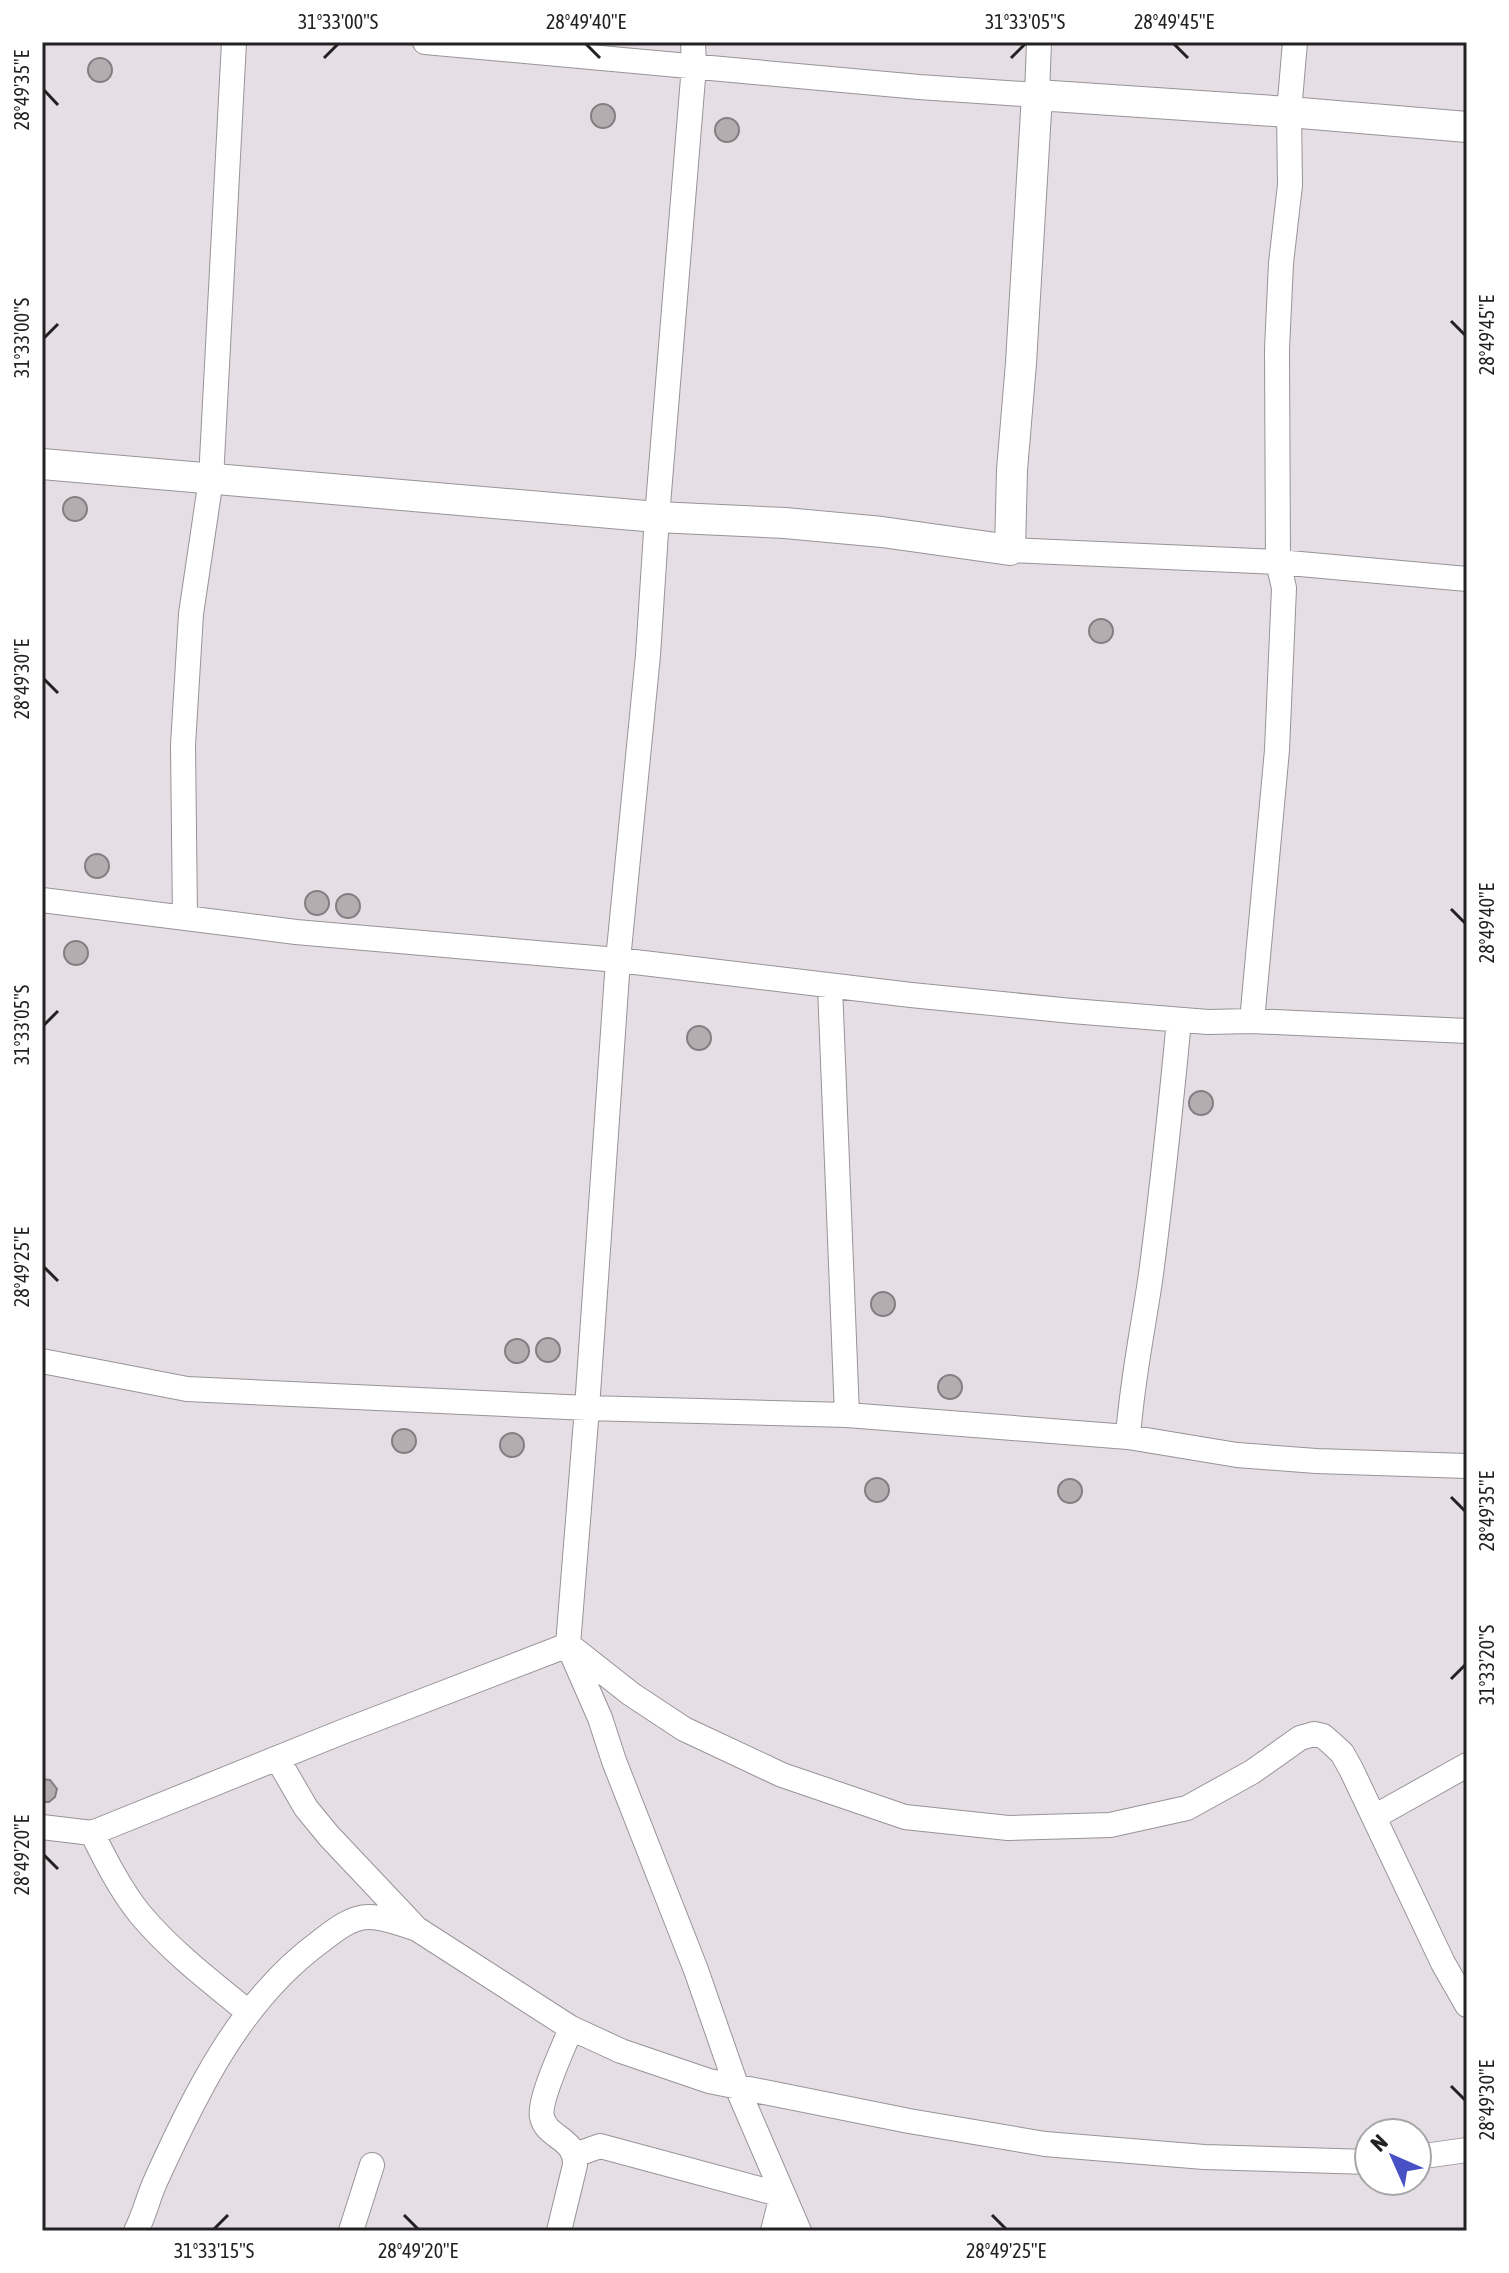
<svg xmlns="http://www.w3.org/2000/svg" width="1509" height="2273" font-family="'Asap Condensed',sans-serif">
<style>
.building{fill:#b4adb0;stroke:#857e81;stroke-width:2}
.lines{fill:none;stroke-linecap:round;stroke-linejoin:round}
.minor-casing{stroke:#989397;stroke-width:26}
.tertiary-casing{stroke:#989397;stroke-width:32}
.minor{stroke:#fff;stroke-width:24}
.tertiary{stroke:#fff;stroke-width:30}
.ticks{fill:none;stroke:#232123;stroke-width:3}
.neatline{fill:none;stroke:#232123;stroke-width:3}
.ticks-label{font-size:20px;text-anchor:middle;fill:#232123}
</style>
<rect width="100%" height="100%" fill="#e5dfe5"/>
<path class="building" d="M88 70a12 12 0 1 1 24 0a12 12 0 1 1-24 0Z
M591 116a12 12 0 1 1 24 0a12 12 0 1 1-24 0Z
M715 130a12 12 0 1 1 24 0a12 12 0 1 1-24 0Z
M63 509a12 12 0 1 1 24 0a12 12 0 1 1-24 0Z
M1089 631a12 12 0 1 1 24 0a12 12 0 1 1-24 0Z
M85 866a12 12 0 1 1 24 0a12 12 0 1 1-24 0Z
M305 903a12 12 0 1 1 24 0a12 12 0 1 1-24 0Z
M336 906a12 12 0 1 1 24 0a12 12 0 1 1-24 0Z
M64 953a12 12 0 1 1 24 0a12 12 0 1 1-24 0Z
M687 1038a12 12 0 1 1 24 0a12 12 0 1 1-24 0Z
M1189 1103a12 12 0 1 1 24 0a12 12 0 1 1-24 0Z
M871 1304a12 12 0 1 1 24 0a12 12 0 1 1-24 0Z
M536 1350a12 12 0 1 1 24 0a12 12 0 1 1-24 0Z
M505 1351a12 12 0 1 1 24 0a12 12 0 1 1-24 0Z
M938 1387a12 12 0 1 1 24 0a12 12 0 1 1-24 0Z
M392 1441a12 12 0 1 1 24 0a12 12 0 1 1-24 0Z
M500 1445a12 12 0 1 1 24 0a12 12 0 1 1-24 0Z
M865 1490a12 12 0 1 1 24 0a12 12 0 1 1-24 0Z
M1058 1491a12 12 0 1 1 24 0a12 12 0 1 1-24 0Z
M42,1779L50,1780L57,1789L55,1797L49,1802H42Z"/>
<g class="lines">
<defs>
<path id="minor" d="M425,42L919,87L1037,95L1039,42
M693,42L694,66L657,517L648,655L618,960L587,1408L568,1645L600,1718L614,1761L696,1970L736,2085L799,2231
M1010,550L1278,562L1467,579
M42,900L296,932L618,960L911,995L1072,1011L1208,1022L1252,1021L1467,1031
M185,918L183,745L191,614L211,479L234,42
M830,986L847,1415
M1252,1021L1277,750L1284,588L1278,562L1277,349L1281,263L1290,185L1289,112L1295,42
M42,1361L187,1389L587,1408L847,1415L1128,1437L1237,1455L1316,1461L1467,1466
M1128,1437C1132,1380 1143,1330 1151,1274C1162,1189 1171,1105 1179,1020
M570,1646L631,1694L684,1729L782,1775L905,1817L1008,1828L1110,1825L1187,1808L1252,1772L1300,1738L1314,1734L1323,1736L1330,1742L1342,1753L1351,1769L1443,1963L1467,2005
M277,1758L306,1808L329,1836L414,1926
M1374,1817L1467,1765
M42,1827L92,1833L342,1732L568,1645
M92,1833C106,1861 120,1889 140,1914C171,1951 210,1981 247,2011
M575,2155L600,2146L782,2195L773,2231
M1417,2157L1467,2150
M136,2231C145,2214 148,2197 156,2180C196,2092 241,1999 321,1941C335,1930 351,1917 369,1917C385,1917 402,1924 417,1929L571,2028L621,2051L709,2081L909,2121L1045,2144L1204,2157L1369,2162
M351,2231L372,2165
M559,2231L575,2165C576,2137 547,2139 542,2117C538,2100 564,2047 571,2028"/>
<path id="tertiary" d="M42,464L657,517L785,523L882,532L1010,550L1012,470L1021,363L1037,95L1289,112L1467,127"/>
</defs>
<use href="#minor" class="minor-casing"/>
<use href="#tertiary" class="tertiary-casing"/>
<use href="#minor" class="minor"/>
<use href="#tertiary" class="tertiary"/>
</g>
<path class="ticks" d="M586,44L600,58M1174,44L1188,58M324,58L338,44M1011,58L1025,44M44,90L58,105M1451,321L1465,335M44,338L58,324M44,679L58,693M1451,909L1465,923M44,1025L58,1011M44,1267L58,1281M1451,1497L1465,1511M1451,1679L1465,1665M44,1855L58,1869M1451,2086L1465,2100M404,2215L418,2229M992,2215L1006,2229M214,2229L228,2215"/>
<rect width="1509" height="2273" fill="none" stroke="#ffffff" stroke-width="88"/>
<g transform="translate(1393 2157) rotate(315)"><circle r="38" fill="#ffffff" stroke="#a7a6a7" stroke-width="2"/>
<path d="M0-6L14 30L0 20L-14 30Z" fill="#4850c6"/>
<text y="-12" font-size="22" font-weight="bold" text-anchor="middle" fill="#232123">N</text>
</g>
<rect x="44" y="44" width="1421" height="2185" class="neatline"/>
<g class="ticks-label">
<text x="338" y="29">31°33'00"S</text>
<text x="586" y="29">28°49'40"E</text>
<text x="1025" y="29">31°33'05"S</text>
<text x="1174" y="29">28°49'45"E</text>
<text transform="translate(22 90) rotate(-90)" y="7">28°49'35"E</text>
<text transform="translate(1487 335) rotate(-90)" y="7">28°49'45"E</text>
<text transform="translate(22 338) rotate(-90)" y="7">31°33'00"S</text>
<text transform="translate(22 679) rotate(-90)" y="7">28°49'30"E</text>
<text transform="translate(1487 923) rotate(-90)" y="7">28°49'40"E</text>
<text transform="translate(22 1025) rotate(-90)" y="7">31°33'05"S</text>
<text transform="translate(22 1267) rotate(-90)" y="7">28°49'25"E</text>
<text transform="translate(1487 1511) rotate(-90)" y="7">28°49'35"E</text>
<text transform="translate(1487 1665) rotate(-90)" y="7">31°33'20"S</text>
<text transform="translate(22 1855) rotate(-90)" y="7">28°49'20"E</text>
<text transform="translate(1487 2100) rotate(-90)" y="7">28°49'30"E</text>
<text x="214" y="2258">31°33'15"S</text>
<text x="418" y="2258">28°49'20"E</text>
<text x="1006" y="2258">28°49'25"E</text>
</g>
</svg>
